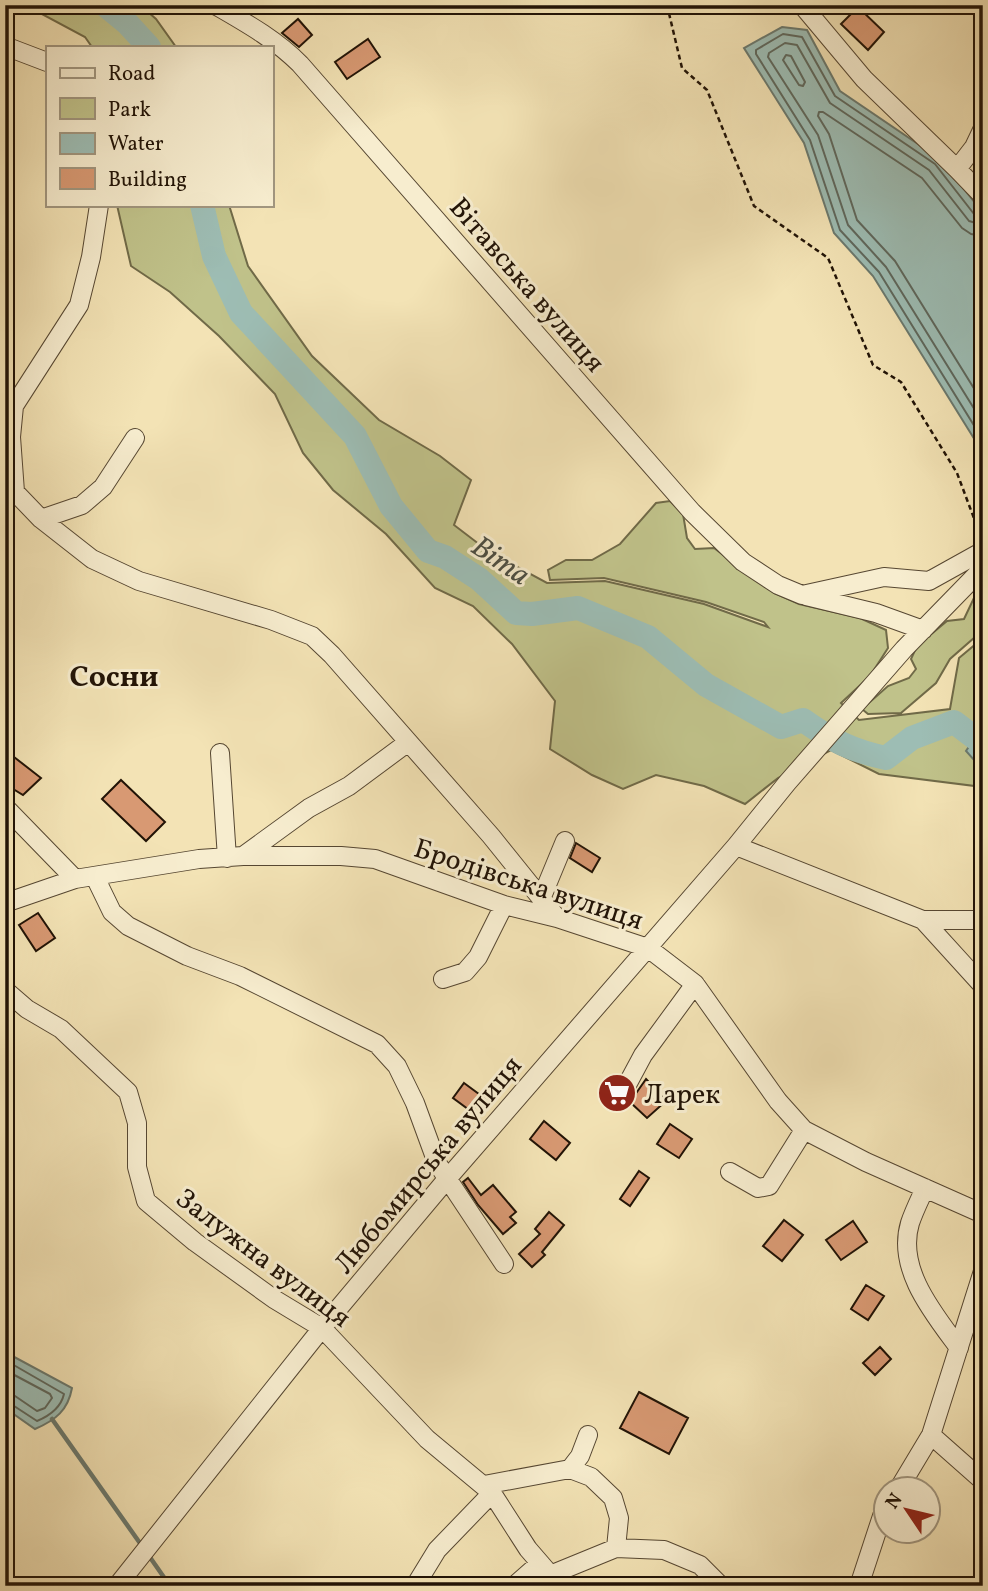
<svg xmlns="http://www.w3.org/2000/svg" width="988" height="1591" font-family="Vollkorn,serif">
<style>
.green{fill:#c0c28a;stroke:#706a48;stroke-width:2}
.water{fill:#9dbdb4;stroke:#6b796e;stroke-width:2}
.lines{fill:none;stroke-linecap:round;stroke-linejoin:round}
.shore{stroke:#5f685d;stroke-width:2}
.stream{stroke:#6b796e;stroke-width:4.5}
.river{stroke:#9dbdb4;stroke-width:24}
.building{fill:#d89973;stroke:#211306;stroke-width:2}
.minor-casing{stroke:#564732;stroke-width:20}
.path{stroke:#211306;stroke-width:2.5;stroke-dasharray:5 3.5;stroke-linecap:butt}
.minor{stroke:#f7edcf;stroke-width:18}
.labels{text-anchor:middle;stroke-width:6;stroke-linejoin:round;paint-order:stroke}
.street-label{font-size:28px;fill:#211306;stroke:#f7edcf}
.poi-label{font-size:28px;fill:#211306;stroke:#f7edcf;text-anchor:start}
.water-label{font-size:30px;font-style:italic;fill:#4c4e43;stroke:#f7edcf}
.neighbourhood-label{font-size:30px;font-weight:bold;fill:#211306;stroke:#f7edcf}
</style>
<rect width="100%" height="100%" fill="#f3e3b5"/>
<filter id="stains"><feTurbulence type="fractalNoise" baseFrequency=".00286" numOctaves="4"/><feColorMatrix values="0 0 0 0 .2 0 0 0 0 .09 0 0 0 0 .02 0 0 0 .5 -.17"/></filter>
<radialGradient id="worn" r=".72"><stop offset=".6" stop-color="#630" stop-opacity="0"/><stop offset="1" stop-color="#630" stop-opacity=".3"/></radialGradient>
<path class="green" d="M5,5H140L156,19L176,47H92L85,37L42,14L5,13Z
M117,205H229L248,266L312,356L379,420L440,456L471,480L454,525L488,551L547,583L605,581L704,604L768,627L764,622L706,602L604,578L550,580L548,570L566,560H592L620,544L656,503L670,501L683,514L687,538L695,549L714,548L774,593L799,604L860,618L886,630L888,648L870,676L841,703L859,720L950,709L959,658L983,638V787L879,774L831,750L778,778L745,804L704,786L656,775L623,789L592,775L550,749L555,701L512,644L473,606L435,588L386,534L333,490L303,453L275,394L219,336L170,292L131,266Z
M983,579V630L950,659L936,683L901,713L868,714L862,709L888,686L909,678L916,669L911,659L917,646L947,621L964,619Z"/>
<path class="water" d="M782,27L807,30L840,91L940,159L983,213V453L873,276L834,233L804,143L744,48Z
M979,732L983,734V770L966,751Z
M5,1352L72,1388C68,1410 56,1420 35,1429L5,1408Z"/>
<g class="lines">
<path class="shore" d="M786,55L791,56L805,82L803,86L799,85L783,60Z
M983,216L974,214L935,164L835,96L802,37L783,34L756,50V54L810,140L840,230L879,272L983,440
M983,225L969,221L929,170L830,103L797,45L785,43L769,53L768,57L818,135L848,225L886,267L983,423
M983,236L971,234L962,228L922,178L823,112H819L818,116L829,134L857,220L895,261L983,403
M5,1360L64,1394C61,1407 49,1416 37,1421L11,1404L5,1403
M5,1370L50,1394L52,1398L45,1408L37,1411L15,1396L5,1394"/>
<path class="stream" d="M52,1419L142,1546
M147,1553L170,1586"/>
<path class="river" d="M105,5L127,23L149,47
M202,205L214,256L241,313L355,436L391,506L428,551L445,557L479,579L516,613L532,614L578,608L648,637L706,685L781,727L803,720C831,740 852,751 886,758L912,738L954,722L983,744"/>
</g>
<path class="building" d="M858,7L884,32L868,50L841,24Z
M298,19L312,35L299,47L282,33Z
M368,39L380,57L347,79L335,62Z
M5,750L41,778L23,795L5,784Z
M121,780L165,822L146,841L102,799Z
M576,843L600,858L592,872L570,858Z
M38,913L55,938L36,951L19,925Z
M646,1079L666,1101L647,1118L630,1102Z
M464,1083L487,1100L481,1109L476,1105L472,1112L453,1098Z
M544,1121L570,1143L556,1160L530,1139Z
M670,1124L692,1139L679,1158L657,1144Z
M639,1171L649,1178L630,1206L620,1199Z
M468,1178L481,1195L493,1185L516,1212L510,1217L516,1223L503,1234L478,1205L463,1182Z
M549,1212L564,1225L542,1252L545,1255L532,1267L519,1254L540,1234L535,1229Z
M784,1220L803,1235L782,1261L763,1246Z
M853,1221L867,1242L841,1260L826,1240Z
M866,1285L884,1296L868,1320L851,1309Z
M880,1347L891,1359L875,1375L863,1363Z
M639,1392L688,1418L669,1454L620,1428Z"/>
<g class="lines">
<defs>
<path id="minor" d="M215,5C246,23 275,39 300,64L692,512L743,562L778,585L802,595L884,577L929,581L983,551
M802,5L864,79L957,169L983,196
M5,46L47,62
M957,169L974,147L983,128
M99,205L91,257L79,305L14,406L11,437L15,492L41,519L92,559L139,581L271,620L312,636L332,655L491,836L557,918
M41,519L82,505L103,487L135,438
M806,596L876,613L923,630
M220,753L227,858
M5,807L75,879
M736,846L923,920H983
M243,856L309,808L349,786L407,743
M95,877L112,912L128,926L187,956L240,976L377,1044L397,1066L415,1103L437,1163L504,1264
M541,899L565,841
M5,903L75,879L199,859L243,856H341L375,859L504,905L557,918L648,948L695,984L778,1101L804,1130L866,1162L983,1214
M923,920L983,986
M443,979L465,972L478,957L504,905
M5,990L27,1009L61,1029L128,1092L137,1123V1167L146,1201L195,1242L274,1299L322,1328L427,1439L492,1493L528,1549L560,1586
M621,1096L643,1055L695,984
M730,1172L758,1188L769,1186L804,1130
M925,1188C920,1199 914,1211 910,1223C896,1269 934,1314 959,1348
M931,1435L983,1481
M570,1469L580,1456L588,1435
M484,1485L570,1469L591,1477L613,1498L619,1518L616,1548
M898,1490L931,1435L983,1271
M550,1575L616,1548L664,1550L700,1565L721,1586
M117,1586L322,1328L447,1179L736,846L787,783L904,649L983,568
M415,1586L437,1550L492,1493
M514,1586L539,1564
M859,1586L882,1516L886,1508"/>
</defs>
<use href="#minor" class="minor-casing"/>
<path class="path" d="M667,5L682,68L707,90L754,206L828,258L873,365L901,382L957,473L981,537"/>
<use href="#minor" class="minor"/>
</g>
<defs>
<symbol id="supermarket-disc" viewBox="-11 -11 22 22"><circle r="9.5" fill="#8f2418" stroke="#f7edcf"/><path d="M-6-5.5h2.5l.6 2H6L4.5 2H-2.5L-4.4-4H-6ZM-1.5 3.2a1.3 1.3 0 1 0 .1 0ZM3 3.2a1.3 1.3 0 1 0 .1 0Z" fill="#fff"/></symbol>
</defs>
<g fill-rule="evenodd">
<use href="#supermarket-disc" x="595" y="1071" width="44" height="44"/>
</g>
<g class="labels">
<g class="street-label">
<text transform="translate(528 284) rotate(49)" y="10">Вітавська вулиця</text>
<text transform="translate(529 883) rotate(18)" y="10">Бродівська вулиця</text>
<text transform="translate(427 1164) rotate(-50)" y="10">Любомирська вулиця</text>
<text transform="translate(264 1257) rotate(37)" y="10">Залужна вулиця</text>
</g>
<g class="poi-label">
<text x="644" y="1103">Ларек</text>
</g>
<g class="water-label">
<text transform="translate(501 560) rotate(34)" y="10">Віта</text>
</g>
<g class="neighbourhood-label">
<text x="114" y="686">Сосни</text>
</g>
</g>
<rect width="988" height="1591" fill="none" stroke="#f3e3b5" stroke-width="28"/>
<rect x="7" y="7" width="974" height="1577" fill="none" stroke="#211306" stroke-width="3.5"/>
<rect x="14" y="14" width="960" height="1563" fill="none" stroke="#211306" stroke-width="2"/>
<rect x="46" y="46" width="228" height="161" fill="#f7edcf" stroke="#a1967f" stroke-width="2"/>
<rect x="60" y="68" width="35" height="10" fill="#f7edcf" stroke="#a1967f" stroke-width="2"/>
<text x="108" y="80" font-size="21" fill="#211306">Road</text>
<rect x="60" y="98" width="35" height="21" fill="#c0c28a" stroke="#a1967f" stroke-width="2"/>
<text x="108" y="116" font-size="21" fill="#211306">Park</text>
<rect x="60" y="133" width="35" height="21" fill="#9dbdb4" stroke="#a1967f" stroke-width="2"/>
<text x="108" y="150" font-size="21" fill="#211306">Water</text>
<rect x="60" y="168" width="35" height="21" fill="#d89973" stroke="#a1967f" stroke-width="2"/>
<text x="108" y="186" font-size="21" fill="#211306">Building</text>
<g transform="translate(907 1510) rotate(305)"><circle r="33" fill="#f7edcf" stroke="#a1967f" stroke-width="2"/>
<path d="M0-5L12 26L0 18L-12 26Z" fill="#8f2418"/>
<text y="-10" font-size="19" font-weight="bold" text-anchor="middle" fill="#211306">N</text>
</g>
<rect width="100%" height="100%" filter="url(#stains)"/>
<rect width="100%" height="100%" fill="url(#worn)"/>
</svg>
